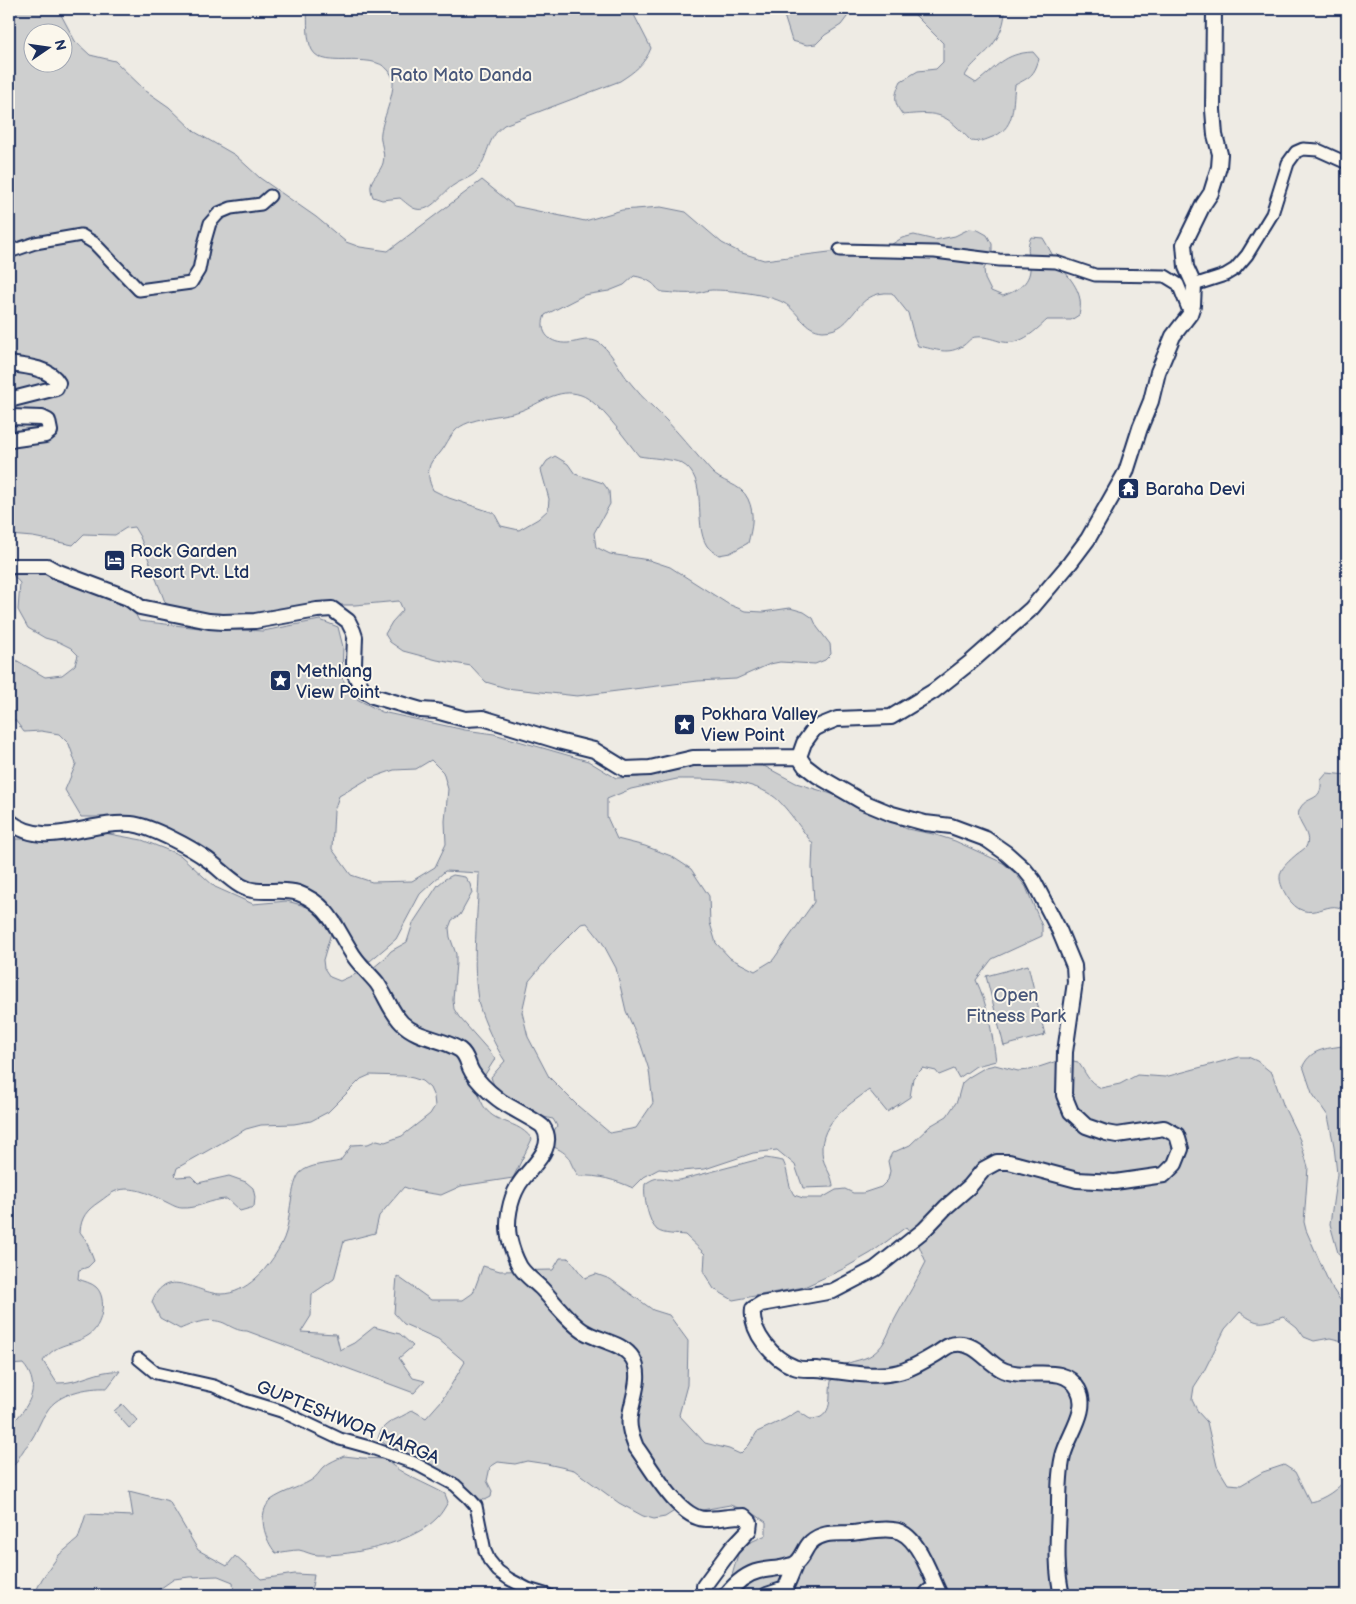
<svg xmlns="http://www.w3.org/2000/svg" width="1356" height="1604" font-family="'Balsamiq Sans',sans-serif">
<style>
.green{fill:#cecfcf;stroke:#747f96;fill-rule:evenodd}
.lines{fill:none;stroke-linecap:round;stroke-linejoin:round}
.minor-casing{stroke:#1b2f5e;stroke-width:15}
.tertiary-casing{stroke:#1b2f5e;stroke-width:18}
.minor{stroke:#fbf7ec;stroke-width:11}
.tertiary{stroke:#fbf7ec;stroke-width:14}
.labels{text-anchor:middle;stroke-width:4;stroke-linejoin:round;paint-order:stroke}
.park-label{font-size:18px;fill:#48577a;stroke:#fbf7ec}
.poi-label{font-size:18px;fill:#1b2f5e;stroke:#fbf7ec;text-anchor:start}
.street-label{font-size:18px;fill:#1b2f5e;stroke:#fbf7ec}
</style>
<rect width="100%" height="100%" fill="#eeebe4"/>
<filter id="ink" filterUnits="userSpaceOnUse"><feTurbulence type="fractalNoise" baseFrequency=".02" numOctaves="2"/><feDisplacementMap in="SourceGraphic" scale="10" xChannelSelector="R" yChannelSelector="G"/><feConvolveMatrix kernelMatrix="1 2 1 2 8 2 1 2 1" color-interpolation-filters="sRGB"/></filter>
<g filter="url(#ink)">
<path class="green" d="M9,9H58L75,41L90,55L115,61L146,91L169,107L195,132L235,155L260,178L316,217L346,242L360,247L388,251L482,180L514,206L585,221L622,210L661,207L686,212L722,243L739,252L764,260L854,249L879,252L902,238L914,235L935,240L955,236L969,229L978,230L987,235L992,244V254L984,269L985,279L991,291L1003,296C1018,290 1032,283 1030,263C1029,252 1026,247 1031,237L1043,238C1048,246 1052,255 1057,262C1070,279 1085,292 1079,315L1071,320H1047C1033,333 1019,347 999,341C992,339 984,336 976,337C971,337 968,342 964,345C948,356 936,349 918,346L914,336L908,313L892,293C852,290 857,331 823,331C804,330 798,311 784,303C768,294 731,290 712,290C707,290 703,292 698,293C687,294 674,293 663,292C658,291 656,286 652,283C646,279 641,277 634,276L624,285L609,291L584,295L545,315C538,333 550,344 568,343C580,342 590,336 601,344C614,355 621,373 633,386C643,399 656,409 667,421C682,437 696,454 710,470C720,483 741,483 748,499C755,514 752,528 748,543L730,553L719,555C715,552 710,550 707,546C692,523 710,478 681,463C674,459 648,458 639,456C626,440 599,401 581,395C558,387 540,404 520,411C502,417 468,417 455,431C449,437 446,446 440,453C438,456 434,458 432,461C426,470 429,482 433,490L449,498L494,513L501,526L519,530L538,519L548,510L549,499L541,470L547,461L555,456L568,464L575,474L603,483L609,491L610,504L594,533L596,547L610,554L649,560L670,567L728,604L745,611L763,612L790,608L804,612L813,618L817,627L830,644L831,654L825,660L815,664L780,662L770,664L736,679L698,681L577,696L506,688L486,682L471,666L437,660L403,651L390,642L385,634L392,622L403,610L399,601L355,605H326L252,617H214L175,611L165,602L140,537L134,527L126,528L115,535L84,534L73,545L33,537L9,535ZM32,32H62V62H32Z
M307,9H631L651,48C645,64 634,72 620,81L504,125C486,139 489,156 477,171C471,178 461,180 454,185C442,192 432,213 416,209C411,208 404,201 400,198L382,200L373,197C366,178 378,178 383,163C386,152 379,142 381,132C383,118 397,89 392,76C379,46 324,73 312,50C306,38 308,22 307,9Z
M782,9H853L841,25L825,35L816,44L807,45L792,41Z
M909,9H1005C1005,29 995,45 980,58C974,64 969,68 965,76L976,83C997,67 1004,53 1033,52L1039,59C1034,76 1030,77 1015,85C1012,108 1016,129 990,138C983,141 978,142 971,141C945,114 941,111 903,115C893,103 894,95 901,81L918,71L936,69L943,62V43Z
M27,571L43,572L99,591L115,603L133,609L139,621L200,628L263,631L320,620L338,627L343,647L342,678L355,698L382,712L465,730L494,734L588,761L616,778L638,777L696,763H723L764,766L796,783L835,795L907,829L933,834L955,841L1003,863L1015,873L1026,887L1042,926V936L992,959L976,980C988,1005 992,1033 996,1061L976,1066L959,1078L954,1069L939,1075L936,1071L923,1068L913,1078L910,1097L887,1112L869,1090C846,1107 816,1125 823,1159C826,1169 833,1177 833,1187L803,1188L795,1165L777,1150L753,1153L705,1169L681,1171L659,1169L644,1177L633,1188C615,1180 599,1175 579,1176C567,1162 574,1156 554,1147L550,1137L557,1126L553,1119C530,1115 497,1101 491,1077L505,1061C496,1048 483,1020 479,1005C471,965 478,914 479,873L445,871L420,894L396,939L370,961L355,950L342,918L326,902L315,896L260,886L241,878L212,852L166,831L102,817H81L65,790L76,764L69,744L59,734L41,731L24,732L15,720H9V656L45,677L62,675L75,665L78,655L71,648L59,642L45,638L28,628L18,610L20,583L11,573ZM431,760L443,772L448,789L445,821L446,844L435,867L412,881L372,882L351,875L332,849L334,811L339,796L368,779L394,770L416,769ZM677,779C708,779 746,778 773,796C784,803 804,833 813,844L812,868L814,902L773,960L755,971L730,958L716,943L710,923L709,896L691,869L671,856L645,846L617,839L607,817V799L631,789ZM587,923L602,942L616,968L626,1011L641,1045L649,1070L653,1103L636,1128L610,1133L578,1106L549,1077L528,1037L522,1012L529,981L555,950L581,924Z
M1327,773L1347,775V915C1332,890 1309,933 1286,895C1274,874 1281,868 1297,854C1300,852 1304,849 1306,847C1313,833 1295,823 1299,811C1305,794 1323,804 1321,780Z
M104,833L142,840L180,855L215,887L253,904L287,901L319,910L328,918L331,933L323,960L324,968L330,977L340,981L358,973H367L385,958L391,951L407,942L413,923L438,885L445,879L453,875L465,877L470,884L472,893L460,915L452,920L449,928L450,937L456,954V963L453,1000L454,1009L459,1017L490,1052L495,1059L477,1087C485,1130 513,1114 532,1139L513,1178L461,1186L441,1195L415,1191L404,1187L379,1216L375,1233L344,1241L334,1279L312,1294L311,1316L301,1332L336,1334L340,1350L354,1343L374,1327L400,1334L413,1346L399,1358L413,1378L425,1381L414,1393L247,1331C237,1331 232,1327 224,1323C209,1317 194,1323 180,1329L160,1318L152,1302C165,1265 198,1294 221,1294C234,1294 246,1287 255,1279C267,1269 282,1247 286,1232C290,1218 291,1183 300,1173C309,1164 328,1164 340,1161L352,1145L368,1144L377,1140L385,1142L402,1136L430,1114L435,1106L434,1097L430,1088L422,1081L413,1078L403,1076L370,1075L361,1079L328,1112L311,1121L294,1124L261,1125L246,1129L177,1168L175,1175L177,1177L191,1176L198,1183L229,1176L246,1182L253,1188L255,1197L254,1207L240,1211L227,1199C211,1199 197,1209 182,1208C176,1208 169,1203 164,1201C150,1194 132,1185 116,1191C110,1193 105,1198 99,1202C87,1210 81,1217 80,1232L86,1240L94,1261L88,1267L79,1270L78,1279C83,1281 92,1283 96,1287C108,1298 102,1327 89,1335C71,1347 58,1341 43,1361L57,1383C79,1384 98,1369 120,1371L107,1388C88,1387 58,1393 47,1411C40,1420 37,1432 30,1442C28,1445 25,1447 23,1451C18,1458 16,1465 9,1469C9,1458 6,1440 9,1429C10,1425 15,1420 18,1417C33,1400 39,1382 23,1364L9,1365V839H51L81,834Z
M1028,965L1045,1035L1004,1046L986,976Z
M1347,1045V1267L1338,1253L1330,1224L1337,1174L1334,1146L1328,1116L1312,1093L1303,1066C1312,1047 1329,1049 1347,1045Z
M1239,1057H1248L1257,1061L1272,1073L1284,1107L1300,1140L1308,1167L1304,1222L1306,1230L1330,1285L1347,1310V1342L1330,1338L1314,1341L1304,1337L1297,1327L1283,1316C1261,1324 1259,1326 1240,1312L1225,1329L1203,1373L1194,1387L1192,1400L1198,1412L1207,1422L1217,1466L1228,1484L1241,1485L1263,1472L1284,1465L1295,1472L1310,1502C1325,1499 1338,1489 1347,1478V1595H734L731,1579L740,1547L766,1535V1522L753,1513L730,1505L691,1512L684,1505L665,1517L654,1519L643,1516L619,1503L574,1470L547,1464L527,1461L515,1464L498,1462L490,1467L487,1481L492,1491L491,1497L485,1500L479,1499L464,1485L389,1447L378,1439C382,1420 398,1421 412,1410L426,1418L442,1400L465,1362L438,1339L404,1324L394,1313L397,1276L431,1300H463L473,1293L483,1266L500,1271L553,1270L560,1258H568C575,1264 578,1272 585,1278L596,1274L610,1279L653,1310L669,1315L688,1341L687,1385L679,1415L705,1443L729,1449L740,1454L749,1445L757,1432L785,1419L798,1411L810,1419C813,1419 819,1418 821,1417C837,1407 824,1384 836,1371C845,1360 862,1362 873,1354C887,1344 889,1329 897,1315C907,1297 917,1280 926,1262L917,1241L906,1227L871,1253L841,1270L804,1287L733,1300L714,1289L704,1273L705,1254L685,1235C677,1234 664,1235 657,1230C648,1222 643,1195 645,1184C662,1172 663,1182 680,1180L756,1160L766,1158L783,1161C789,1173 787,1184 794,1195L803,1198H822L836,1190L845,1189L853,1193H863L881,1187L888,1180L890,1171L888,1161L892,1153L910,1145L930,1126L947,1116L957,1101L962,1083L969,1077L986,1067L995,1065L1018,1071L1030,1070L1060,1060H1069L1078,1062C1087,1074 1087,1081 1101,1088L1120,1084L1137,1075L1165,1077Z
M122,1404L138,1421L129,1428L114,1411Z
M344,1456L362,1458L385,1459C401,1475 426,1483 445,1494L448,1502C445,1507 442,1513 437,1518C413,1543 352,1556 318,1555C311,1555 305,1551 299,1550C292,1550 283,1552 276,1553C265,1541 256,1513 271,1500C282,1492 298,1488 310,1481C316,1478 319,1472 324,1467C329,1462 338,1459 344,1456Z
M129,1491L169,1501L198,1550L227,1566L235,1556L261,1579L295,1574L314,1575L312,1587L307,1595H234L233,1582L218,1576L189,1577L174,1579L151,1595H34L42,1579L59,1555L78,1539L86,1514L133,1516Z"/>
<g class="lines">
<defs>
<path id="minor" d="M840,250L935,252L999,260L1056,262L1095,275L1165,276L1178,284L1190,314
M9,252L35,243L81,235L94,243L139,290L191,283L199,270L204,244L210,223L219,213L231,208L261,204L270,196
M1194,285L1225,275L1235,269L1247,255L1272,214L1288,163L1296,152L1303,149L1318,150L1347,163
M139,1359L156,1373L214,1386L245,1400L281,1411L340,1439L369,1447L414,1463L455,1485L469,1498L476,1506L485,1551L489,1560L498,1571L509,1579L528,1589L548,1595
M924,1595L928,1590H937"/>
<path id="tertiary" d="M9,364C25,366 50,368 58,383L56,388L9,400
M9,417L42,418L48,421L50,431L45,435L9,440
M9,566H47L56,571L128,598L140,607L209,621L223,622L255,621L317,610L332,609L348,621L353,631L355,637L354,663L355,674L363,690L373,696L421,710L436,711L465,719L483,718L558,741L594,750L625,769L650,768L693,758L799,757
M799,757L805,766L818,776L863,802L892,814L925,823L951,826L986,839L1006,853L1025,870L1033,880L1059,930L1074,966L1075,982L1065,1052L1064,1095L1071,1112L1086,1126L1106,1133L1117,1135L1164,1128L1177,1135L1181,1149L1175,1164L1164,1175L1115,1182L1077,1180L1009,1162H997L984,1169L970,1186L946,1207L924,1230L875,1269L833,1291L761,1304L753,1309C750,1332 773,1359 794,1367C800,1370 809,1369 816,1369C843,1371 872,1379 899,1372C911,1369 926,1360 936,1354C943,1350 948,1344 956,1344C975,1342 986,1361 1001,1369C1025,1382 1063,1361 1078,1389C1090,1410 1068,1435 1063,1456C1059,1473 1059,1491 1059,1509C1058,1538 1055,1567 1062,1595
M799,757L804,743L814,729L822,725L837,719L891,717L934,691L972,661L1031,609L1070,563L1088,539L1126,472L1140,428L1151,401L1158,372L1173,336L1190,314L1193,305L1194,285L1186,267L1184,244L1203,205L1211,193L1219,167L1220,154L1215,135L1213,110L1214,9
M9,821C46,851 89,820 131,824C151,826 192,848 208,860C219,868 229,879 241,886C258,896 280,887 298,893C328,904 335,926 350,950C357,963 368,972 377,983C386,996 391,1012 402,1023C418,1039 442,1038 460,1050C468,1056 467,1064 472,1072C478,1082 489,1092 498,1099C508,1107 538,1121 543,1127C558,1149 528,1168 518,1186C510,1200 506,1220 509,1237C511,1246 515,1258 520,1267C526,1276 535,1282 542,1289C555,1303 567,1320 583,1331C598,1341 623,1342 633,1359C643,1376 632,1399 630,1416C628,1427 632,1437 636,1447C651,1467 678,1518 705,1519C718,1519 731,1516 744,1516L750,1522L749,1530L732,1548L704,1586V1595
M726,1595C734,1585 745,1574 759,1571C768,1569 776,1569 785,1567C788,1566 794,1565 796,1563C803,1558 805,1547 811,1542C823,1531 837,1534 851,1533C865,1532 879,1528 893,1530C918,1532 930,1576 940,1595
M767,1595L785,1589L796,1563"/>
</defs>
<use href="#minor" class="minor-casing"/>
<use href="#tertiary" class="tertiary-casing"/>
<use href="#minor" class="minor"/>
<use href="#tertiary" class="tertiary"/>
</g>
</g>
<defs>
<symbol id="temple-square" viewBox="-11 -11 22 22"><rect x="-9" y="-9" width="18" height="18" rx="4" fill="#1b2f5e" stroke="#fbf7ec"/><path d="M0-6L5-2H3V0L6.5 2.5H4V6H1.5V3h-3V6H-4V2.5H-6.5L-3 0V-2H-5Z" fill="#fff"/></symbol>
<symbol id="hotel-square" viewBox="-11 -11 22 22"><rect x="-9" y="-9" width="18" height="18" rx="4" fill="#1b2f5e" stroke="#fbf7ec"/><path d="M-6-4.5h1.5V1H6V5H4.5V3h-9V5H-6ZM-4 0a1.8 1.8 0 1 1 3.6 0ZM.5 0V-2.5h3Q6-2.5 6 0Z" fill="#fff"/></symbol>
<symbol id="sight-square" viewBox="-11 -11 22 22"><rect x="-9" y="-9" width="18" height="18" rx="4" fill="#1b2f5e" stroke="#fbf7ec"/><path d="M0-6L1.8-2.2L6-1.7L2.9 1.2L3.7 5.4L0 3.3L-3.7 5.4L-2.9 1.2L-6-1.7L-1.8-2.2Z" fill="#fff"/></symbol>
</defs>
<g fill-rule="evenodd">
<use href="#temple-square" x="1116" y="476" width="25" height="25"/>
<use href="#hotel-square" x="102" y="548" width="25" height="25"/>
<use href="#sight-square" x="268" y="668" width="25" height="25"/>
<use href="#sight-square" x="672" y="712" width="25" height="25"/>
</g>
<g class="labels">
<g class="park-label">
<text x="461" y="81">Rato Mato Danda</text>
<text x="1016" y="1001">Open<tspan x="1016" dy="21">Fitness Park</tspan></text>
</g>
<g class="poi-label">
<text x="1145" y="495">Baraha Devi</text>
<text x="130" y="557">Rock Garden<tspan x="130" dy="21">Resort Pvt. Ltd</tspan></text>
<text x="296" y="677">Methlang<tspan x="296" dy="21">View Point</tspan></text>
<text x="701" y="720">Pokhara Valley<tspan x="701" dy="21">View Point</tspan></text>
</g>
<g class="street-label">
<text transform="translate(348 1422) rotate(22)" y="6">GUPTESHWOR MARGA</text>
</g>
</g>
<rect width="1356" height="1604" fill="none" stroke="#fbf7ec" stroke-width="30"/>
<rect x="15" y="15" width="1326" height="1574" fill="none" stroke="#1b2f5e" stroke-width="2" filter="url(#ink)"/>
<g transform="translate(48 48) rotate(77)"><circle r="24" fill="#fbf7ec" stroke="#a1a7b3"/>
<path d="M0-4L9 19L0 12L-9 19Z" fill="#1b2f5e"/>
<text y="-8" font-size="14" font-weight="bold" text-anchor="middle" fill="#1b2f5e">N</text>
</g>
</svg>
